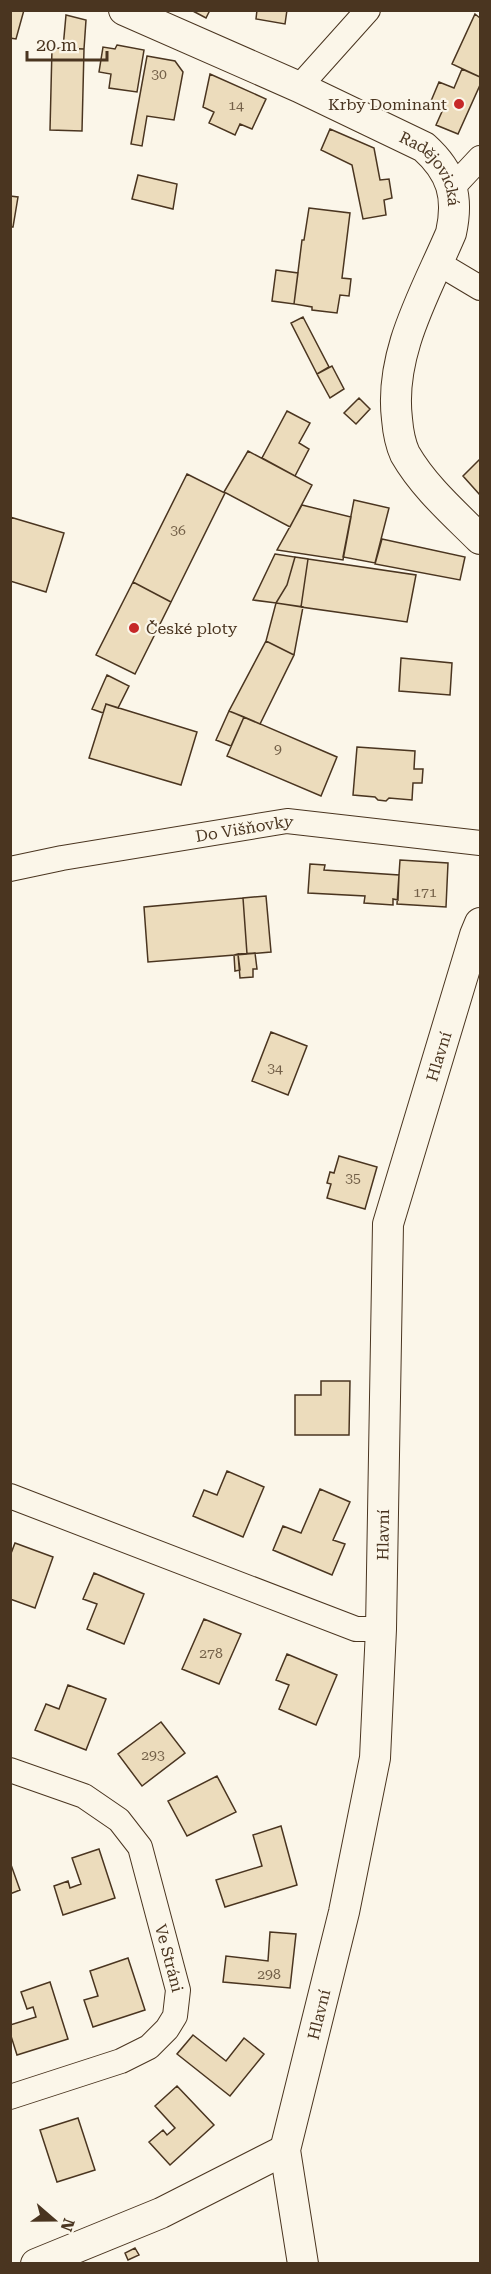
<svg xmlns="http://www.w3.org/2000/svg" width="491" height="2274" font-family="'Roboto Serif',serif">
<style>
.building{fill:#ecdcbc;stroke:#4a3520;stroke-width:1.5}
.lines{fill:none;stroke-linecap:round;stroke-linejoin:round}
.minor-casing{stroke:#4a3520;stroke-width:26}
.tertiary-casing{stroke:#4a3520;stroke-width:32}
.minor{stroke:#fbf6e9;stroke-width:24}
.tertiary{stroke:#fbf6e9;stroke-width:30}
.poi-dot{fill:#c62828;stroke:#fbf6e9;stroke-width:2}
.labels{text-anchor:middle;stroke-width:4.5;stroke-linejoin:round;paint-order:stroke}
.number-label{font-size:14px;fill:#725f47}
.poi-label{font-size:16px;fill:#4a3520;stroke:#fbf6e9;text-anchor:end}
.street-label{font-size:16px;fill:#4a3520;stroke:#fbf6e9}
</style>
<rect width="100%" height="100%" fill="#fbf6e9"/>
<path class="building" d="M10,10H24L16,39L10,38Z
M191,10H210L206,18Z
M257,10H287L285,24L256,19Z
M475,14L480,18V77L452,64Z
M66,15L86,20L84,49L63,48Z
M117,45L144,50L137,92L109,88L111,74L99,72L103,47L115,49Z
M52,48L84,49L82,131L50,130Z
M147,56L175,61L183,72L174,120L147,116L142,146L131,144Z
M462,69L480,77V85L458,134L436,125L444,107L431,101L439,82L454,88Z
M210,74L266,99L252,129L240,124L235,135L209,123L214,112L203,107Z
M330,129L374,148L380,180L389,179L392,198L384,200L386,215L363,219L352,165L321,150Z
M138,175L177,184L173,209L132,199Z
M10,196L18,197L13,227H10Z
M309,208L350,213L342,278L351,279L349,296L340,295L337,313L312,310V307L294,304L302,240H304Z
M276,270L298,273L294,304L272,301Z
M303,317L329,367L317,374L291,323Z
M332,366L344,389L330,398L317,374Z
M359,398L370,409L356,424L344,413Z
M287,411L310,423L299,443L309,449L295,476L262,458Z
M248,451L312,485L290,527L224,492Z
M480,459V495L463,476Z
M187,474L225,493L171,602L133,582Z
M354,500L389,508L375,563L343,557Z
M302,505L351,517L343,560L277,550Z
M10,517L64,533L46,592L10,581Z
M382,539L465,557L460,580L375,564Z
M275,554L295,557L287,585L276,603L253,600Z
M295,557L308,559L301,607L276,603L287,585Z
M308,559L416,575L407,622L301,607Z
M133,582L171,602L135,674L96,655Z
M276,603L303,607L294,655L266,641Z
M266,641L294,655L260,724L229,711Z
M401,658L452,663L450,695L399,691Z
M107,675L129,686L118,708L106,704L103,713L92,709Z
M106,704L197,732L181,785L89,758Z
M229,711L244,717L231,746L216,740Z
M244,717L337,757L321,796L227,756Z
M357,747L415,751L414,769H423L422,783H413L412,800L389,798L386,801L378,800L375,797L353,795Z
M400,860L448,863L446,907L397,904Z
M310,864L325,865L324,870L399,875L398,900L393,899V905L364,903L365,896L308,893Z
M266,896L271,952L247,954L243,898Z
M243,898L247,954L148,962L144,907Z
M255,953L257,969H253V977L240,978L238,954Z
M238,954L240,970L235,971L234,955Z
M271,1032L307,1046L288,1095L252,1081Z
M339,1156L377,1167L365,1209L327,1198L331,1184L327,1183L330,1172L334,1173Z
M321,1381H350L349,1435H295V1395H321Z
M227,1471L264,1487L243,1537L193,1516L204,1490L217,1495Z
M320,1489L350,1502L333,1540L345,1544L332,1575L273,1550L283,1526L301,1533Z
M15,1543L53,1557L35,1608L10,1599V1556Z
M94,1573L144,1594L124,1644L87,1629L97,1604L83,1599Z
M204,1619L241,1634L219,1684L182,1669Z
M287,1654L337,1675L316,1725L279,1709L289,1685L276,1680Z
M68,1685L106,1699L86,1750L35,1730L46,1704L59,1709Z
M161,1722L185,1753L142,1786L118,1754Z
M217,1776L236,1812L187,1836L168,1801Z
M281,1826L297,1885L225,1907L216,1880L262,1866L253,1835Z
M99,1849L115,1898L63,1915L54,1886L68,1881L70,1888L81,1884L72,1858Z
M10,1862L20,1890L10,1894Z
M270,1932L296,1934L290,1988L223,1982L226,1956L268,1961Z
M128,1958L145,2010L93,2027L84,2000L98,1996L90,1971Z
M50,1982L68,2039L17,2055L10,2033V2025L36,2017L33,2007L27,2009L21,1992Z
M193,2035L226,2061L244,2038L264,2054L230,2096L177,2054Z
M177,2086L214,2125L170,2165L149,2142L163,2130L167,2135L175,2128L155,2106Z
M78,2118L95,2170L57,2182L40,2130Z
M135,2248L139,2255L128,2260L125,2253Z"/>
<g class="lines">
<defs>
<g id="minor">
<path d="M299,87L368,10"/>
<path d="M452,188L480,158"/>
<path d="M438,263L480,288"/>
<path id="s1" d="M10,869L62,858L287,821L480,843"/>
<path d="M10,1496L356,1629H381"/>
<path id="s2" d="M10,1770L84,1796L119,1820L140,1847L178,1990L175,2016L167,2029L149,2047L121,2061L10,2097"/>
</g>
<g id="tertiary">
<path id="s3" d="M124,10L299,87L424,147C452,172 459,197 451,233C426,292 389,353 397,419C398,431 400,443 405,454C424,487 454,513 480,539"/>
<path d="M36,2264L161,2213L285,2150"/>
<path id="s4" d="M303,2264L285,2150L344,1912L375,1758L381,1629L388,1224L475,935L480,923"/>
</g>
</defs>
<use href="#minor" class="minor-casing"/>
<use href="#tertiary" class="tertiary-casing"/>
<use href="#minor" class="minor"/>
<use href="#tertiary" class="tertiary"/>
</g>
<g class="poi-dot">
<circle cx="459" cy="104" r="6"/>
<circle cx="134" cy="628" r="6"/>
</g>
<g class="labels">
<g class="number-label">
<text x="159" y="79">30</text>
<text x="236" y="110">14</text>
<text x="178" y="535">36</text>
<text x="278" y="754">9</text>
<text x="425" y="897">171</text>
<text x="275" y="1073">34</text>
<text x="353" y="1183">35</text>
<text x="211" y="1658">278</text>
<text x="153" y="1760">293</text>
<text x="269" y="1979">298</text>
</g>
<g class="poi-label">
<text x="447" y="110">Krby Dominant</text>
<text x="146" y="634" text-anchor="start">České ploty</text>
</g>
<g class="street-label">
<text dy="6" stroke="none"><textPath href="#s3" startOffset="351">Radějovická</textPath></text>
<text dy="6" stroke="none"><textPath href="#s1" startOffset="238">Do Višňovky</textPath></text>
<text dy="6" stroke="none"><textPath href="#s4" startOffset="1227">Hlavní</textPath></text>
<text dy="6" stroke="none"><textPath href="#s4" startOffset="741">Hlavní</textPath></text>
<text dy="6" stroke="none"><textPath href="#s2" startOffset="270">Ve Stráni</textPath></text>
<text dy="6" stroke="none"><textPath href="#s4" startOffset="255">Hlavní</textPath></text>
</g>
</g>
<rect width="491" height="2274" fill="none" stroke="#4a3520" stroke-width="24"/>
<g transform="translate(54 2220) rotate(110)" stroke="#fbf6e9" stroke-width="4.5" paint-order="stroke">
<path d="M0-4.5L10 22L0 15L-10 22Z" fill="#4a3520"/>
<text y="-9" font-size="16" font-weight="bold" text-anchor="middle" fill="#4a3520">N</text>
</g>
<path d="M27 51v9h80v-9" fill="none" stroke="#4a3520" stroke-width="3"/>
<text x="36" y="51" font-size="18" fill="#4a3520" stroke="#fbf6e9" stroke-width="4.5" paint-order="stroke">20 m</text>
</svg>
